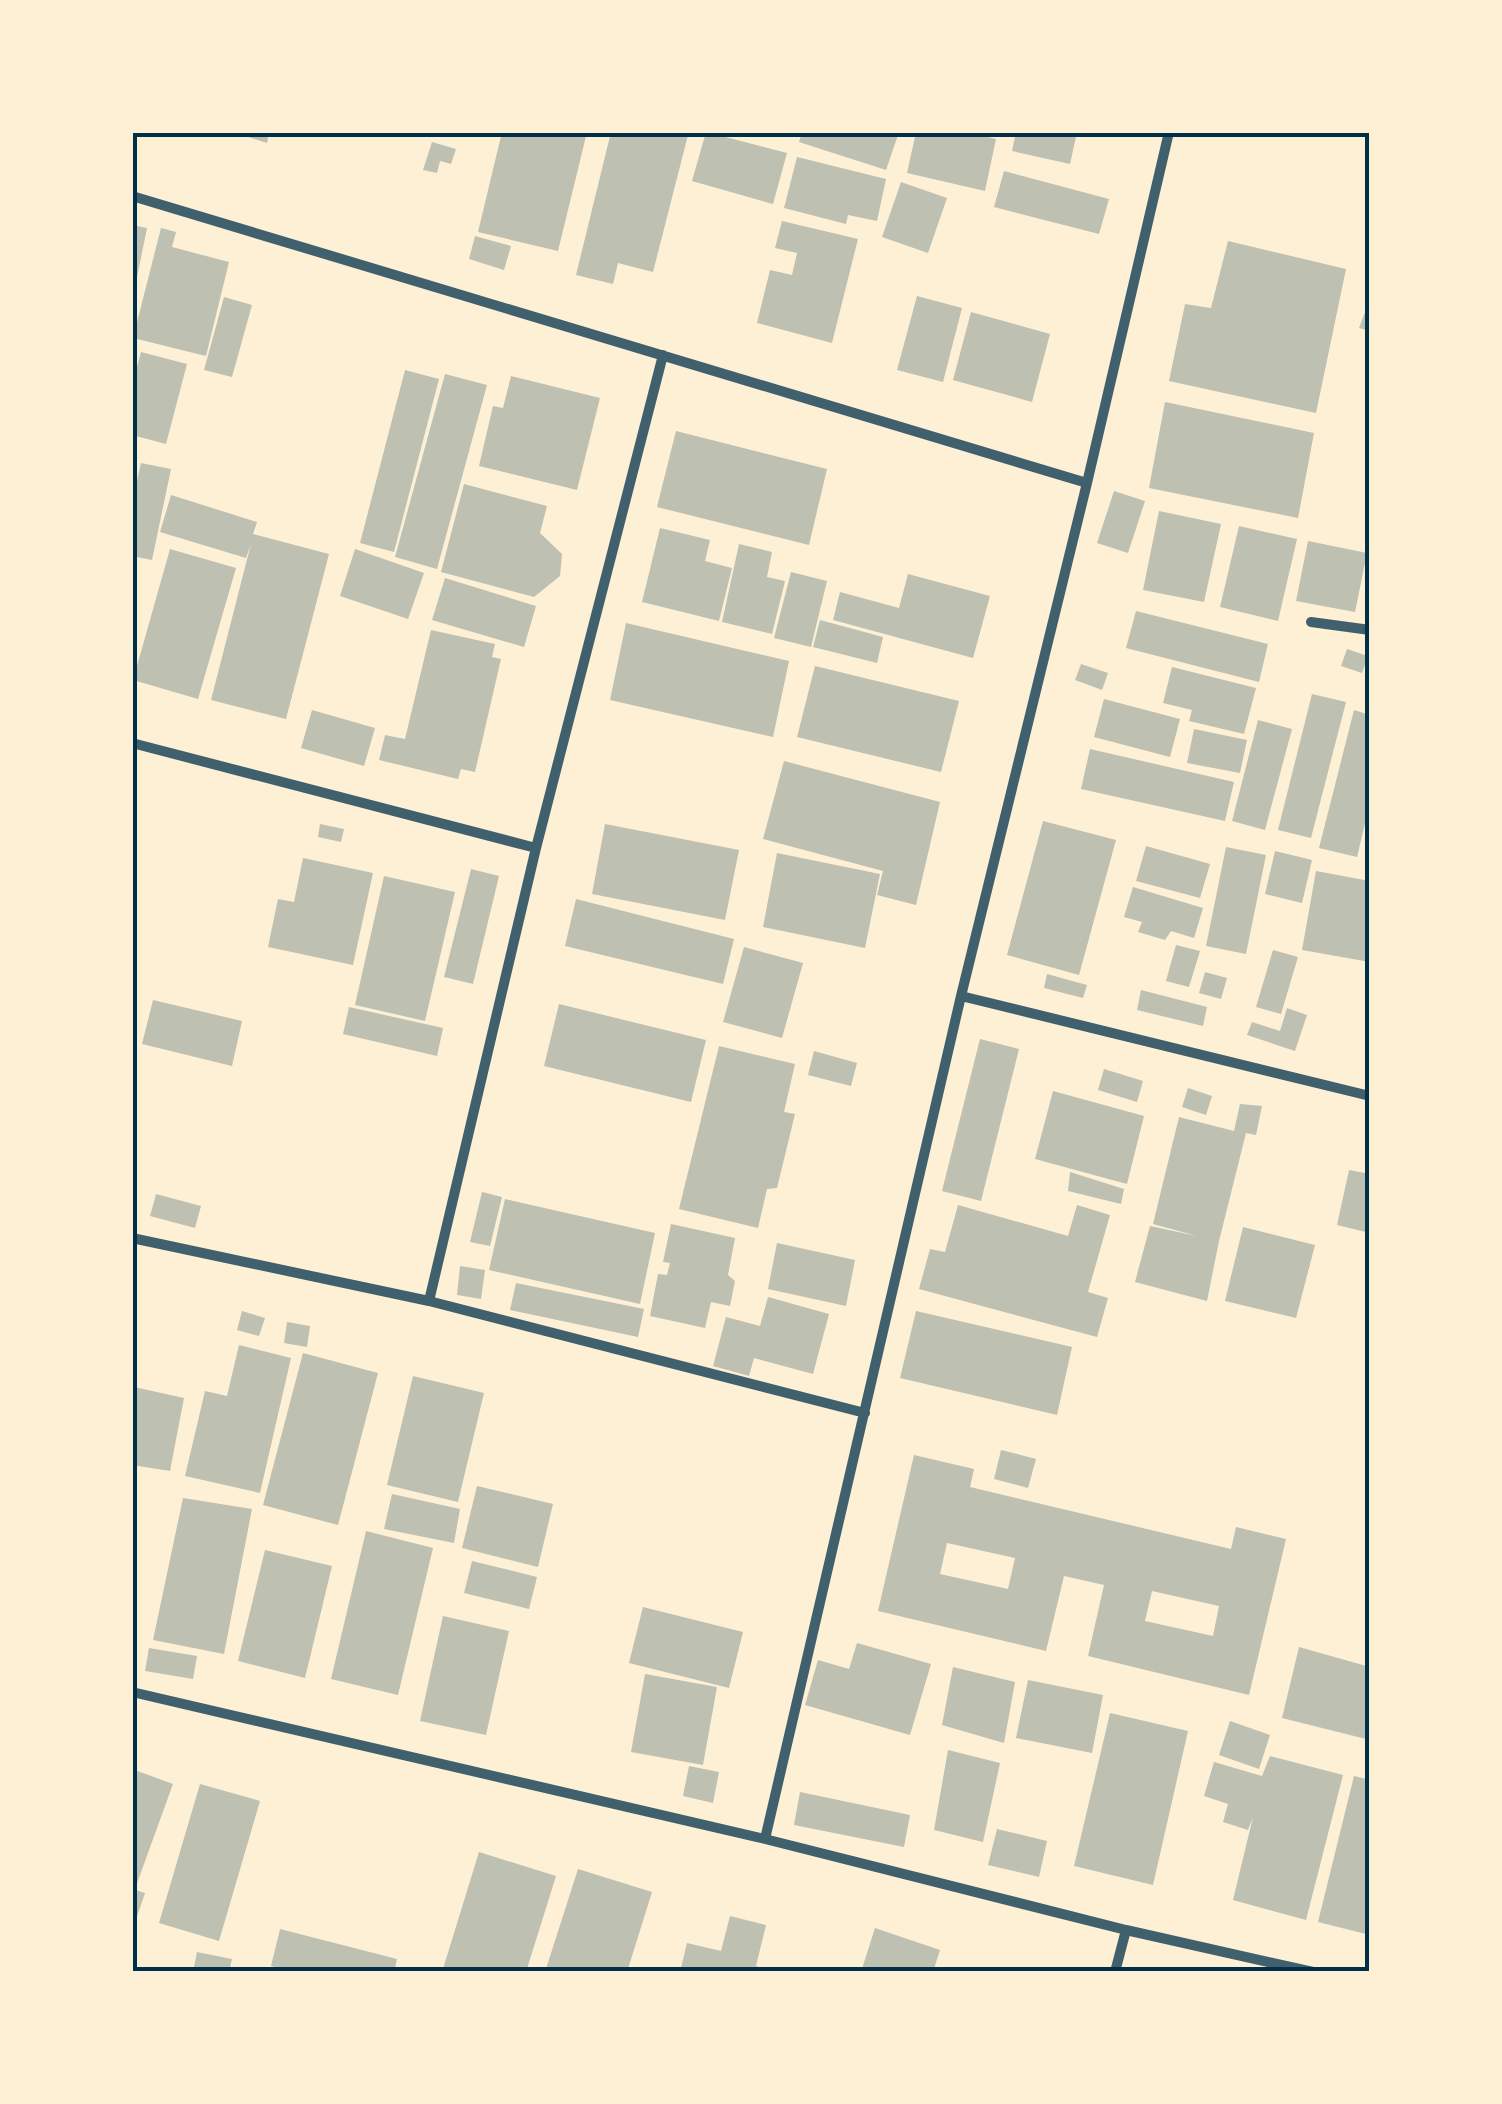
<svg xmlns="http://www.w3.org/2000/svg" width="1502" height="2104" font-family="'Work Sans',sans-serif">
<style>
.building{fill:#bec0b2;fill-rule:evenodd}
.lines{fill:none;stroke-linecap:round;stroke-linejoin:round}
.minor{stroke:#3f606c;stroke-width:10}
.neatline{fill:none;stroke:#003049;stroke-width:4}
</style>
<rect width="100%" height="100%" fill="#fdf0d5"/>
<path class="building" d="M233,132H269L267,143Z
M502,132H587L558,251L478,232Z
M611,132H678L688,135L653,272L618,263L613,284L576,275Z
M706,132L787,153L773,204L692,181Z
M802,132H899L886,170L799,142Z
M916,132H966L996,139L985,191L907,173Z
M1016,132H1077L1070,164L1012,151Z
M432,142L456,149L451,164L440,161L437,173L423,170Z
M797,157L886,179L877,221L848,215L846,224L784,208Z
M1004,171L1109,199L1099,234L994,207Z
M901,182L947,198L928,253L882,237Z
M782,221L858,239L832,343L757,323L770,270L792,275L797,253L775,248Z
M132,225L147,228L136,282L132,281Z
M161,228L176,232L172,247L229,262L206,356L133,338Z
M475,236L511,246L504,270L469,259Z
M1228,241L1346,269L1316,413L1169,381L1185,304L1211,308Z
M917,296L962,308L943,382L897,370Z
M224,297L252,305L232,377L204,370Z
M1370,299V331L1359,328Z
M971,312L1050,334L1032,402L953,380Z
M141,352L187,364L166,444L132,435V385Z
M405,370L439,379L394,552L360,543Z
M445,374L487,385L437,569L395,557Z
M511,376L600,398L577,490L479,466L493,406L503,408Z
M1165,402L1314,433L1298,518L1149,488Z
M676,431L827,469L809,545L657,507Z
M141,463L171,469L152,560L132,556V502Z
M464,484L547,506L540,533L562,554L560,576L534,597L441,572Z
M1114,491L1145,501L1128,553L1097,543Z
M171,495L257,522L253,534L329,554L286,719L211,700L251,544L246,558L160,532Z
M1159,511L1221,524L1204,602L1143,590Z
M1239,526L1297,539L1278,621L1220,607Z
M660,528L710,540L705,561L732,568L719,621L642,602Z
M1308,541L1367,553L1355,612L1296,601Z
M739,544L772,552L767,577L785,581L772,634L722,622Z
M170,549L236,568L198,699L133,680Z
M355,549L424,573L408,619L340,596Z
M791,572L827,581L811,647L774,638Z
M908,574L990,596L973,658L833,620L840,592L899,608Z
M445,578L536,606L524,647L432,620Z
M1136,611L1268,644L1259,682L1126,648Z
M820,620L883,637L877,663L813,647Z
M626,623L789,661L773,737L610,700Z
M431,630L495,644L492,657L501,659L475,772L461,769L458,779L379,760L385,735L405,739Z
M1347,649L1368,656L1362,673L1341,666Z
M1081,664L1108,673L1102,690L1075,680Z
M815,666L959,701L941,772L797,737Z
M1172,667L1256,688L1244,734L1189,721L1192,710L1163,703Z
M1312,694L1346,702L1311,838L1278,830Z
M1104,699L1180,719L1170,757L1094,737Z
M312,710L375,728L364,766L301,748Z
M1354,710L1370,715V802L1357,857L1319,848Z
M1258,720L1292,729L1265,830L1232,821Z
M1194,729L1247,740L1240,773L1187,763Z
M1090,749L1234,782L1225,821L1081,789Z
M784,761L940,802L916,905L877,895L883,871L763,839Z
M1043,821L1116,840L1079,975L1007,955Z
M320,824L344,829L341,842L318,837Z
M605,824L739,850L725,920L592,894Z
M1146,846L1210,864L1200,898L1136,881Z
M1226,847L1266,855L1246,954L1206,946Z
M1275,851L1312,860L1302,903L1265,894Z
M777,853L880,874L865,948L763,927Z
M303,858L373,873L353,965L268,947L278,899L294,902Z
M471,869L499,876L473,984L444,977Z
M1316,871L1370,881V962L1302,950Z
M384,876L455,892L425,1021L355,1005Z
M1133,887L1203,908L1194,938L1171,931L1165,940L1138,932L1142,922L1124,917Z
M576,899L734,939L723,984L565,946Z
M1176,945L1200,951L1189,987L1166,981Z
M744,947L803,963L782,1038L723,1022Z
M1273,950L1298,957L1281,1014L1256,1007Z
M1205,972L1227,978L1221,999L1199,993Z
M1047,974L1087,985L1083,998L1044,988Z
M1141,990L1207,1007L1203,1026L1137,1010Z
M153,1000L242,1021L232,1066L142,1044Z
M559,1004L706,1040L691,1102L544,1066Z
M349,1007L443,1028L437,1056L343,1034Z
M1287,1008L1307,1015L1295,1051L1247,1035L1252,1022L1280,1031Z
M980,1039L1019,1049L981,1201L942,1191Z
M719,1046L795,1064L784,1112L795,1114L777,1188L767,1189L758,1228L679,1209Z
M814,1051L857,1063L851,1086L808,1075Z
M1104,1069L1143,1081L1137,1102L1098,1090Z
M1188,1088L1212,1096L1206,1115L1182,1107Z
M1053,1091L1144,1116L1127,1184L1035,1159Z
M1240,1104L1262,1106L1256,1135L1246,1133L1219,1241L1207,1301L1135,1282L1150,1226L1197,1236L1153,1224L1179,1117L1234,1131Z
M1349,1170L1370,1174V1233L1337,1225Z
M1070,1172L1124,1189L1121,1204L1068,1191Z
M482,1192L502,1197L490,1246L470,1242Z
M156,1194L201,1206L195,1228L150,1216Z
M505,1199L655,1233L640,1304L489,1270Z
M958,1205L1068,1236L1077,1205L1110,1215L1088,1292L1108,1298L1097,1337L919,1289L930,1249L945,1252Z
M671,1224L735,1238L728,1275L735,1281L730,1306L711,1302L705,1328L650,1316L658,1274L667,1275L670,1263L663,1262Z
M1243,1227L1315,1245L1296,1318L1225,1301Z
M777,1243L855,1260L846,1306L768,1289Z
M460,1266L485,1270L481,1299L457,1295Z
M516,1283L644,1309L638,1337L510,1310Z
M768,1297L829,1314L813,1374L754,1358L749,1376L713,1366L726,1317L760,1326Z
M242,1311L265,1318L259,1336L237,1330Z
M916,1311L1072,1347L1057,1415L900,1378Z
M287,1322L310,1326L307,1347L284,1343Z
M239,1345L291,1358L260,1493L185,1476L205,1391L227,1396Z
M303,1353L378,1373L338,1525L263,1505Z
M413,1376L484,1393L458,1502L387,1485Z
M134,1387L184,1398L170,1471L132,1465Z
M1001,1450L1036,1459L1028,1488L994,1479Z
M914,1455L974,1469L970,1487L1231,1549L1236,1527L1286,1539L1249,1695L1088,1656L1104,1585L1064,1576L1046,1651L878,1611ZM947,1543L1015,1558L1008,1589L940,1574ZM1152,1591L1219,1606L1213,1636L1145,1621Z
M477,1486L553,1504L538,1567L462,1548Z
M392,1494L460,1509L454,1543L384,1529Z
M183,1498L252,1509L224,1654L153,1640Z
M366,1531L433,1548L398,1695L331,1679Z
M265,1550L332,1566L305,1678L238,1661Z
M472,1561L537,1577L529,1609L464,1593Z
M643,1607L743,1632L729,1688L629,1663Z
M443,1616L509,1631L486,1735L420,1721Z
M857,1643L931,1664L910,1735L805,1705L818,1660L849,1669Z
M1299,1647L1370,1667V1740L1282,1718Z
M149,1648L197,1656L193,1679L145,1671Z
M953,1667L1015,1682L1004,1743L942,1725Z
M645,1674L717,1687L703,1765L631,1752Z
M1028,1680L1103,1695L1092,1753L1016,1738Z
M1110,1713L1188,1731L1153,1885L1074,1866Z
M1230,1721L1270,1735L1259,1769L1219,1755Z
M948,1750L1000,1763L983,1842L934,1830Z
M1270,1756L1343,1775L1306,1920L1233,1900L1253,1817L1248,1830L1223,1822L1228,1804L1204,1796L1214,1762L1262,1776Z
M689,1766L719,1772L713,1803L683,1796Z
M132,1769L173,1784L136,1886L132,1885Z
M1354,1776L1370,1780V1935L1318,1922Z
M200,1784L260,1801L219,1941L159,1923Z
M800,1792L910,1815L904,1847L794,1825Z
M997,1829L1047,1841L1039,1877L988,1865Z
M479,1852L556,1876L526,1972H442Z
M578,1869L652,1892L627,1972H545Z
M132,1889L145,1893L133,1928H132Z
M730,1916L766,1925L756,1966L774,1972H680L687,1943L721,1951Z
M875,1928L940,1950L933,1972H861Z
M280,1929L397,1959L394,1972H293L271,1966Z
M197,1952L232,1959L229,1972H193Z"/>
<g class="lines">
<path class="minor" d="M132,196L1087,483
M1311,622L1370,630
M132,743L536,848
M961,996L1370,1096
M132,1238L429,1301L865,1413
M429,1301L536,848L663,355
M132,1692L765,1839L1126,1930L1313,1972
M765,1839L961,996L1087,483L1169,132
M1115,1972L1126,1930"/>
</g>
<rect width="1502" height="2104" fill="none" stroke="#fdf0d5" stroke-width="270"/>
<rect x="135" y="135" width="1232" height="1834" class="neatline"/>
</svg>
